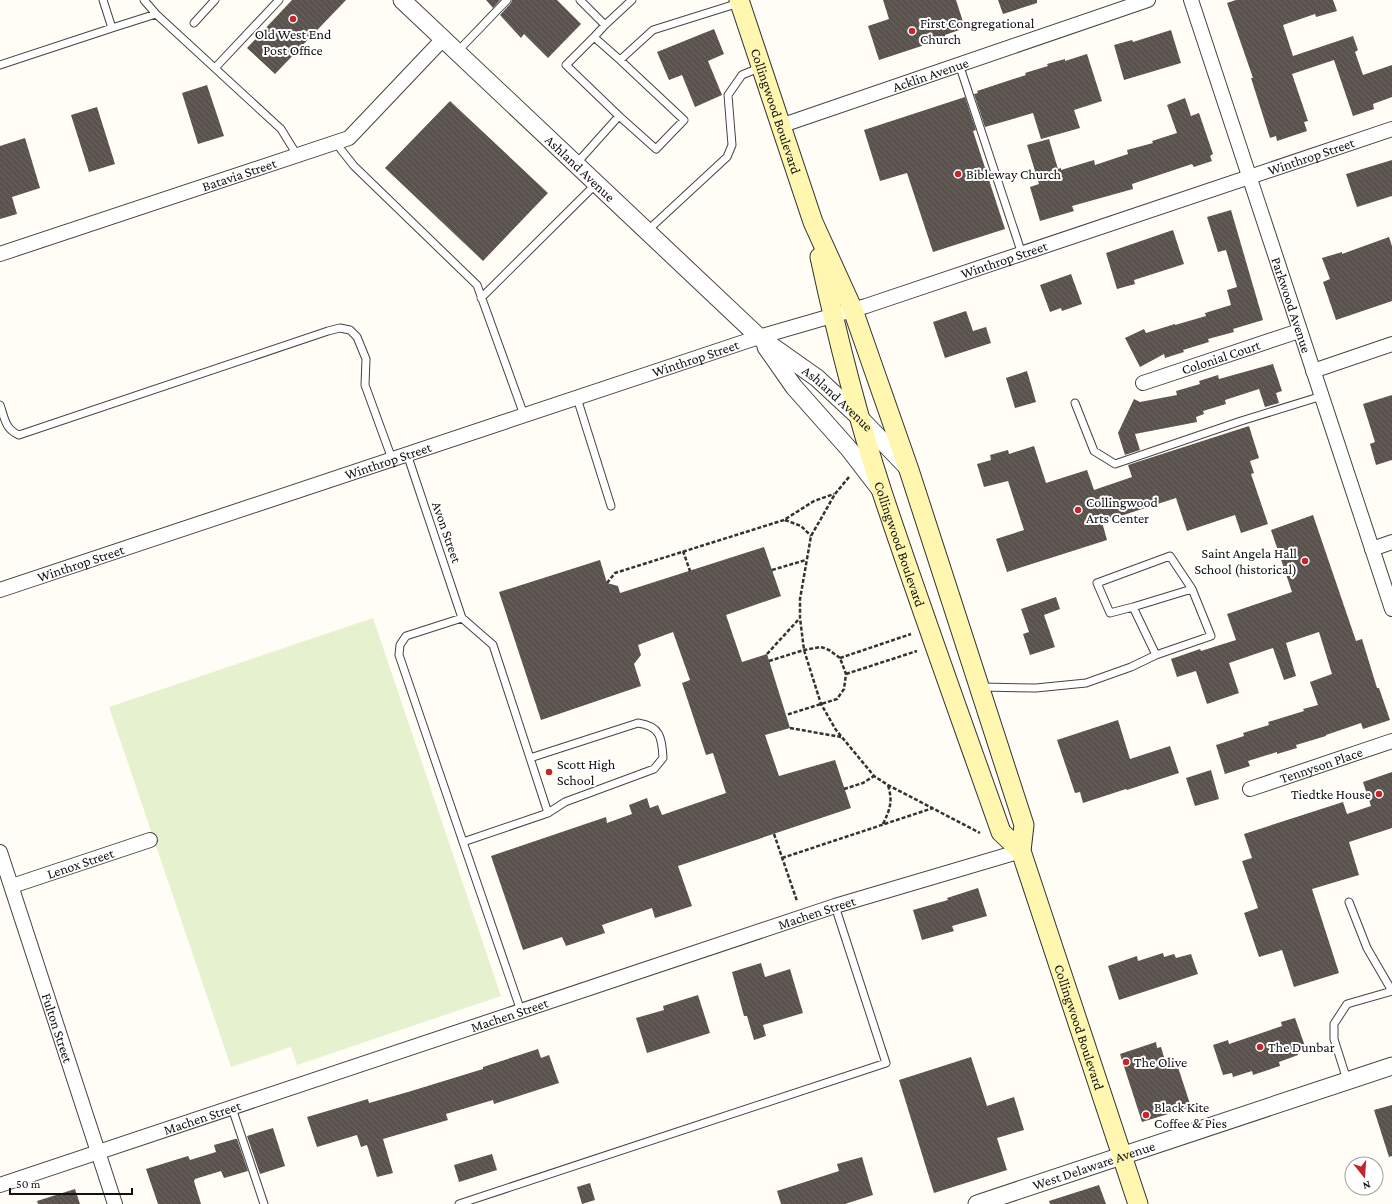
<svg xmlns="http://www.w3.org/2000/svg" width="1392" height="1204" font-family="'Crimson Pro',serif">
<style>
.pitch{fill:#e6f2cf}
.building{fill:url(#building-back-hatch)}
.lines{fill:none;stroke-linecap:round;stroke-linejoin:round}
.service-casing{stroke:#444;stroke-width:9}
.minor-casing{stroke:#444;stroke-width:16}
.tertiary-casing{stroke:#444;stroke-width:19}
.secondary-casing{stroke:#333;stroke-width:21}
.path{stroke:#333;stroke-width:2.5;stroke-dasharray:4 2;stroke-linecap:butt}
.service{stroke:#fff;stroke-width:7}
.minor{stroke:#fff;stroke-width:14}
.tertiary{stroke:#fff;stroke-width:17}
.secondary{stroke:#fff6b0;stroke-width:19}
.poi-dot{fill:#c4262e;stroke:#fff;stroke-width:1.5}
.labels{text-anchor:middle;stroke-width:4;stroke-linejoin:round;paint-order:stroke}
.poi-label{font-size:14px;fill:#111;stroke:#fff;text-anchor:start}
.street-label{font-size:14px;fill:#111;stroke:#fff}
</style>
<defs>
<pattern id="building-back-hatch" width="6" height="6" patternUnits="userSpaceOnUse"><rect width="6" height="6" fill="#5a524d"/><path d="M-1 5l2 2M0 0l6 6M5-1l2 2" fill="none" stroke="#6d6662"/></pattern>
</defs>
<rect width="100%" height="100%" fill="#fffdf5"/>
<path class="pitch" d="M373,618L501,996L297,1065L291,1047L231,1067L109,707Z"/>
<path class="building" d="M292,0H346L275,74L247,48Z
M486,0H500L493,8Z
M512,0H557L581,24L548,58L524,34L521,38L500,15L511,3Z
M883,0H956L965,28L945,35L946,38L879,60L868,26L889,19Z
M998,0H1037V3L1003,14Z
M1236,0H1333L1337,11L1316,17L1315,14L1283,25L1293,56L1353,36L1358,50L1355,52L1363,75L1392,65V97L1373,104L1374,109L1353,116L1334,60L1292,74L1308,121L1304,122L1307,131L1277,141L1276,136L1270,138L1251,78H1253L1227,3Z
M714,29L724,54L708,61L722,95L695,107L682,75L669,80L657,52Z
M1171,30L1181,63L1124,80L1114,45L1132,40L1133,42Z
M1087,54L1102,101L1074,110L1080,128L1041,139L1033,113L985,127L974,94L978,93L977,91L1026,75L1025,73L1048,66L1047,64L1065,59V61Z
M207,85L224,136L198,144L182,93Z
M965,97L976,130L973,131L1005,229L933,252L907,173L880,181L864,130Z
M1185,98L1191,116L1199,113L1213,154L1210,156L1212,161L1194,167L1192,164L1132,184L1133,189L1072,206L1074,211L1040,221L1030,187L1039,184L1027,145L1049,139L1058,169L1061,168V170L1094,160L1095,165L1128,154L1127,150L1153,143L1152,141L1177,133L1167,105Z
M450,101L548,193L483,261L385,168Z
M97,107L115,164L89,172L71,115Z
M25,138L40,188L12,197L17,214L0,219V146Z
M1392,160V196L1357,207L1346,174Z
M1231,210L1263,320L1233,329L1234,332L1208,339L1209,342L1183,350L1184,352L1165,358L1164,354L1140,367L1125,338L1144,329L1146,333L1175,324V325L1206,316L1205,313L1231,305L1227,290L1237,287L1226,250L1218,252L1207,217Z
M1173,230L1184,264L1134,280L1135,284L1117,289L1106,253Z
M1389,237L1392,246V301L1336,320L1323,282L1330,279L1322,258L1342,252V254Z
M1071,274L1082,304L1062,311L1061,308L1050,312L1040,285Z
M966,311L973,331L986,327L991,343L945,358L933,322Z
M1273,364L1282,391L1276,393L1279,403L1265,407L1259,389L1225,400L1226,404L1203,411L1204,414L1196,417L1197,422L1135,434L1140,450L1125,455L1118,433L1134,399L1140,402L1177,395L1176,391L1200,384L1199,381L1218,375L1219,379Z
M1027,371L1036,402L1015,408L1006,378Z
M1392,395V460L1376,465L1370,444L1375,442L1363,404Z
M1249,426L1259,458L1250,461L1254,473L1251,474L1268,524L1241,533L1235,515L1187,531L1176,498L1102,522L1107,540L1007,572L996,539L1024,530L1008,481L984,487L977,464L991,460L990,455L1008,450L1009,454L1034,446L1046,483L1087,470L1094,490L1132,477L1128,465Z
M1313,515L1356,641L1362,639L1377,688H1379L1390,720L1363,729L1361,723L1326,735V736L1296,745L1297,748L1277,754V752L1248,761L1250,766L1225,774L1216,745L1244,736L1243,733L1269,725L1268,722L1304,711L1303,709L1318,705L1310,682L1332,674L1319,632L1286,643L1296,676L1284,680L1273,648L1229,663L1239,693L1207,704L1196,671L1177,677L1171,659L1200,649L1201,651L1236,640L1227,614L1292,592L1271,530Z
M764,547L781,596L726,615L742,662L767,654L790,728L765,735L779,776L835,760L851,808L678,866L692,906L655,918L652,908L602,925L605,933L566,946L562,937L523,950L491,856L606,817L607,823L632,814L629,805L647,798L650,808L658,805L662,815L726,793L713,753L706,755L682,683L690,680L673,632L638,645L641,655L634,664L641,686L541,720L499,592L600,560L607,583L618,586L620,593Z
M1056,597L1060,609L1044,615L1055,647L1030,655L1023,634L1029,632L1021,609Z
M1118,720L1130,759L1170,746L1179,773L1127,790L1126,789L1083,803L1080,792L1075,793L1057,740Z
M1211,770L1219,799L1195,806L1186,778Z
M1392,772V828L1349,842L1359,875L1312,889L1339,973L1294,987L1282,950L1259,957L1244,913L1258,908L1242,861L1252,858L1244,834L1343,802L1347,814L1371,806L1363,782Z
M978,888L987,916L952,926L954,931L922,940L913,910L948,900L947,898Z
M1163,953L1164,957L1174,954L1176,958L1191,954L1198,974L1119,1000L1108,966L1137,956L1138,961Z
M761,963L765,977L790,969L803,1013L763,1025L766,1036L754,1040L747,1016H744L732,972Z
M698,995L710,1033L647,1053L636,1018L664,1010L663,1006Z
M1295,1018L1306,1049L1297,1052L1298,1055L1279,1062L1280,1066L1253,1075L1252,1071L1233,1077L1232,1073L1223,1075L1213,1045L1228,1040L1229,1044L1282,1026L1281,1022Z
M1156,1042L1157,1048L1161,1047L1167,1067L1177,1064L1191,1107L1142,1122L1120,1054Z
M538,1049L541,1058L549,1055L559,1083L494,1104L493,1100L446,1114L448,1120L383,1139L393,1173L377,1177L367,1145L361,1147L357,1135L317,1147L307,1117L368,1099L369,1103L408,1092L483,1069V1067Z
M971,1057L987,1106L1014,1097L1024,1130L997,1138L1007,1170L934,1193L899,1080Z
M1392,1105V1156L1389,1157L1374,1110Z
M273,1128L285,1166L260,1174L247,1136Z
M235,1139H237L248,1171L224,1178L221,1171L195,1179L194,1181L201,1204H158L146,1169L188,1156L190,1160L216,1152L214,1145Z
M492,1154L497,1170L459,1182L454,1165Z
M862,1157L873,1195L845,1204H781L777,1191L839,1171L837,1164Z
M590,1183L595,1200L582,1204L577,1187Z
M1099,1185L1106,1204H1050L1049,1201Z
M75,1189L80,1204H38L37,1201Z"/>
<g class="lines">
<defs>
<path id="service" d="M144,0L156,14L281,129L297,155
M194,23L215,0
M605,25L632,0
M112,28L156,14
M594,37L620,60
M457,52L507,0
M959,64L1022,254
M0,65L112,28L103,0
M215,68L279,0
M619,116L656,149L684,120L620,60L653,30L739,3
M335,142L354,166L477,285L524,415
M576,164L619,116L566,65L594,37L605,25L580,0
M647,231L727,157L732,145L728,95L742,75L761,67
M481,298L596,184
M577,398L611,506
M1075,403L1094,451L1115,464L1241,421L1322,396
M0,405C5,419 5,429 19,435L328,331L340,328L350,330L357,337L366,359L365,385L392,459
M407,454L462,618L493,645L548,813L463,842L521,1011
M1133,607L1110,613L1097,583L1170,556L1192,589
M462,618L406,636L400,645L399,655L463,842
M981,687L1036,688L1086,683L1131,667L1156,655L1211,636L1192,589L1133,607L1156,655
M530,758L638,723C660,726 662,737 663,758L654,769L565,802L548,813
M1349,902L1367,948L1392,991
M1347,1080L1334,1039V1024L1347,1004L1392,991
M232,1108L264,1204
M459,1204L886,1063L835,906"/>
<g id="minor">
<path id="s1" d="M1191,0L1392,609"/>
<path id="s2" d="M780,126L1148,0"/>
<path id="s3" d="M0,254L349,138L443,39"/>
<path d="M1313,371L1392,344"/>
<path id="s4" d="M1143,383L1299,331"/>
<path d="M1372,549L1392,542"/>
<path id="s5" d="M0,590L759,337L866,306L1392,129"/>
<path id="s6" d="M1250,789L1392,741"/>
<path id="s7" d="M0,852L115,1204"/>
<path id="s8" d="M12,886L150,840"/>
<path id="s9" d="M0,1185L835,906L1021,851"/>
</g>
<g id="tertiary">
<path id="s10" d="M402,0L759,337L817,378L859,417L908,468"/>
<path d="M766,347L794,387L849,449L879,488"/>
<path id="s11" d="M977,1204L1392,1066"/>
</g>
<g id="secondary">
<path id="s12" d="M739,0L813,222L853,310L909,470L1024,825L1021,851L1138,1204"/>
<path id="s13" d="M820,257C837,336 857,415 882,492C920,606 961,719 1001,832L1021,851"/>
</g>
</defs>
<use href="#service" class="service-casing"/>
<use href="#minor" class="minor-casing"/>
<use href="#tertiary" class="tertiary-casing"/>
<use href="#secondary" class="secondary-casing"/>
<path class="path" d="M849,477L835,494L811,536L800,599V618L804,650L821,704L836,730L874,776L888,785L980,833
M785,520L801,526L811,536
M683,551L690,571
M772,570L806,560
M607,583L615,573L784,520L814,501L834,494
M767,654L799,619
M840,658L911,634
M769,661L804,650L821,647L829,650L840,658L846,674L844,689L837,699L786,715
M846,674L917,651
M790,728L841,737
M844,789L863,783L874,776
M883,824C890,809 893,802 888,785
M774,834L797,901
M782,858L933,808"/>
<use href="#service" class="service"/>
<use href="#minor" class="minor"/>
<use href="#tertiary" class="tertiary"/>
<use href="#secondary" class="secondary"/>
</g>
<g class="poi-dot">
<circle cx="293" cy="19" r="4"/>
<circle cx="912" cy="31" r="4"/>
<circle cx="958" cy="174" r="4"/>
<circle cx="1078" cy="510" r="4"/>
<circle cx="1305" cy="561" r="4"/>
<circle cx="549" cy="772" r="4"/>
<circle cx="1379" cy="794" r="4"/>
<circle cx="1260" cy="1047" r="4"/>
<circle cx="1126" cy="1062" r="4"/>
<circle cx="1146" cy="1115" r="4"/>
</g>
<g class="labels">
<g class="poi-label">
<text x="920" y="28">First Congregational<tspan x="920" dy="16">Church</tspan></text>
<text x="293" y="39" text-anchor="middle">Old West End<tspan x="293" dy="16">Post Office</tspan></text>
<text x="966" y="179">Bibleway Church</text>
<text x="1086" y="507">Collingwood<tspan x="1086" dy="16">Arts Center</tspan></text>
<text x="1297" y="558" text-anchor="end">Saint Angela Hall<tspan x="1297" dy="16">School (historical)</tspan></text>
<text x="557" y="769">Scott High<tspan x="557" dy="16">School</tspan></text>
<text x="1371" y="799" text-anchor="end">Tiedtke House</text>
<text x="1268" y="1052">The Dunbar</text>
<text x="1134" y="1067">The Olive</text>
<text x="1154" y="1112">Black Kite<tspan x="1154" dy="16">Coffee &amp; Pies</tspan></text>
</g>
<g class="street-label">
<text dy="5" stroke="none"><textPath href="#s2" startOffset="159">Acklin Avenue</textPath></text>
<text dy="5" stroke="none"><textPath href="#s12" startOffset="117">Collingwood Boulevard</textPath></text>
<text dy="5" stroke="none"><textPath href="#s5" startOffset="1381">Winthrop Street</textPath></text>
<text dy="5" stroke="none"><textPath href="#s10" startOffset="245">Ashland Avenue</textPath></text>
<text dy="5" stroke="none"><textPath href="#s3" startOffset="252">Batavia Street</textPath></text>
<text dy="5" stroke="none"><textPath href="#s5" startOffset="1057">Winthrop Street</textPath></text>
<text dy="5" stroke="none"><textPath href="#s1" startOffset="321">Parkwood Avenue</textPath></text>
<text dy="5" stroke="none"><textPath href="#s4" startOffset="82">Colonial Court</textPath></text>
<text dy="5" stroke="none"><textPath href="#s5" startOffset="733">Winthrop Street</textPath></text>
<text dy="5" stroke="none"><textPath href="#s10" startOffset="591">Ashland Avenue</textPath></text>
<text dy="5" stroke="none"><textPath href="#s5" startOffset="409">Winthrop Street</textPath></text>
<text transform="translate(447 532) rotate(71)" y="5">Avon Street</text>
<text dy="5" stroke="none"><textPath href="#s13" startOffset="298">Collingwood Boulevard</textPath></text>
<text dy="5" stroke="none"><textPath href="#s5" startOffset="85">Winthrop Street</textPath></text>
<text dy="5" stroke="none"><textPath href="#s6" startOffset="75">Tennyson Place</textPath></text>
<text dy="5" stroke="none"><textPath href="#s8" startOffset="72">Lenox Street</textPath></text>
<text dy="5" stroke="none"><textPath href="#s9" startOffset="861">Machen Street</textPath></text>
<text dy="5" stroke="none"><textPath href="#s9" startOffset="537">Machen Street</textPath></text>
<text dy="5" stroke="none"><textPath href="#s12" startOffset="1085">Collingwood Boulevard</textPath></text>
<text dy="5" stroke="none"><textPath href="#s7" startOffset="185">Fulton Street</textPath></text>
<text dy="5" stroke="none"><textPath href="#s9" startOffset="213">Machen Street</textPath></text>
<text dy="5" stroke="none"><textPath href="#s11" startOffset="123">West Delaware Avenue</textPath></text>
</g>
</g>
<g transform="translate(1364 1176) rotate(163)"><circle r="19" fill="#ffffff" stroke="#a0a0a0"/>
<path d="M0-3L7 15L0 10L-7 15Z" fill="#c4262e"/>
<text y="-6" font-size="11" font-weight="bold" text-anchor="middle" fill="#111111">N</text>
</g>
<path d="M10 1188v6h122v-6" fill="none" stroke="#111111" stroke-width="2"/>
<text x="16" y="1188" font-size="12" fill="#111111" stroke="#ffffff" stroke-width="3" paint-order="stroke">50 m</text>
</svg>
